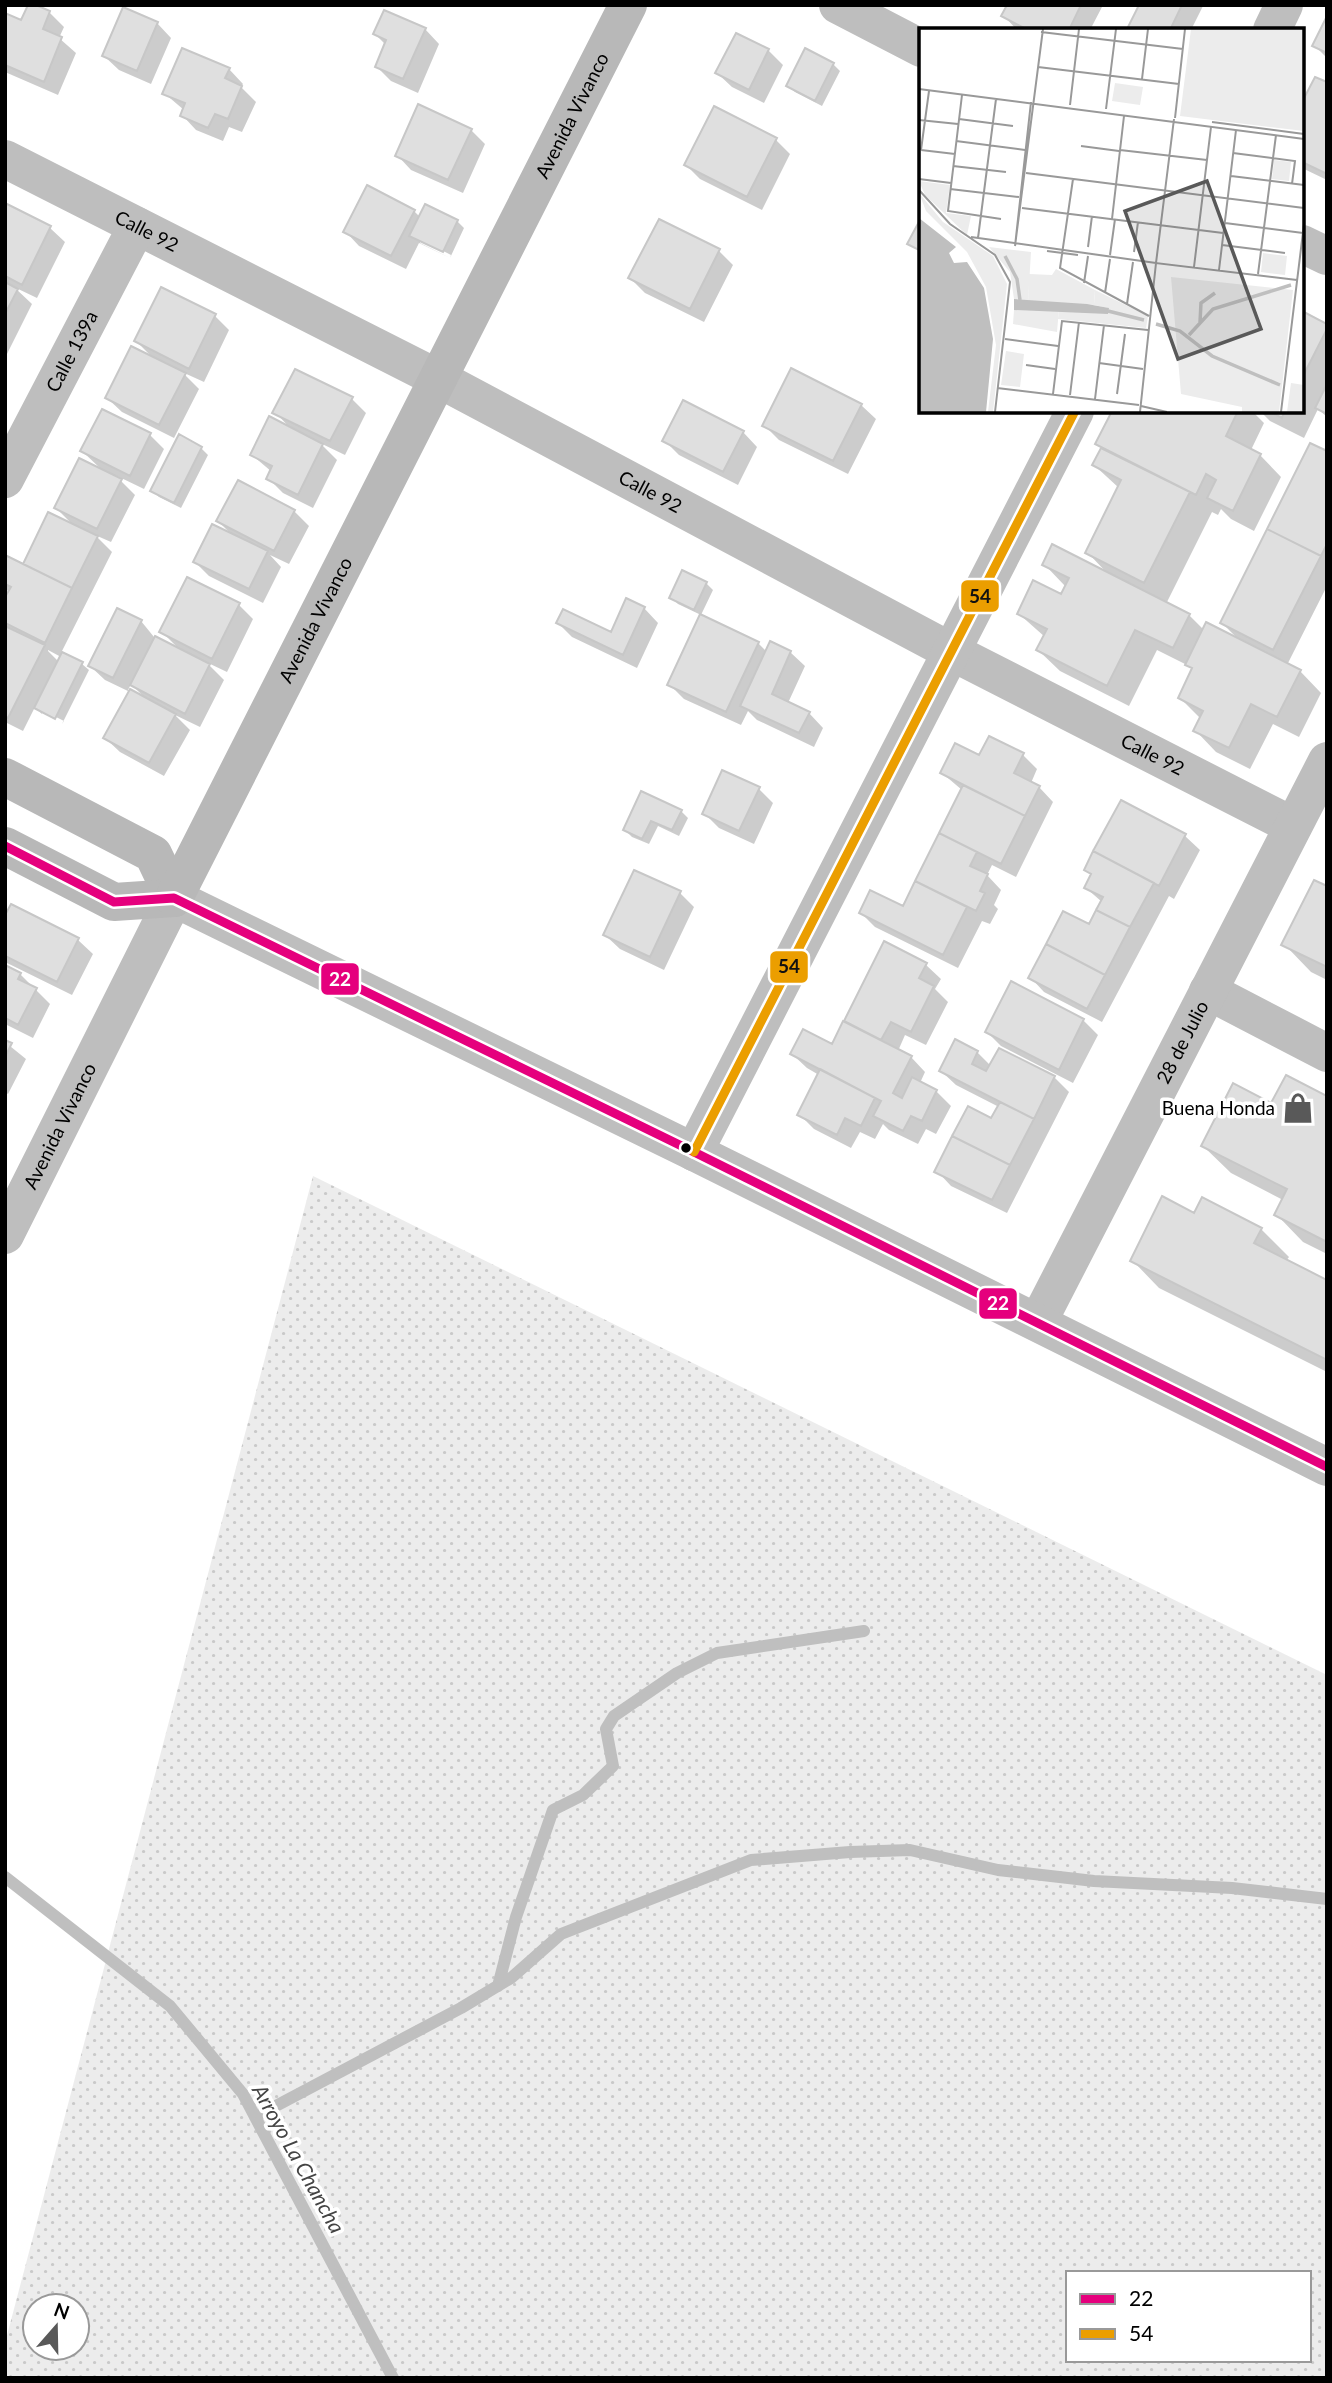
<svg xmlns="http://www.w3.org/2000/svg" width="1332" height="2383" font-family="Lato,sans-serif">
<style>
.grass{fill:url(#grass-dots);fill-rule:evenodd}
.shadow{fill:#0003;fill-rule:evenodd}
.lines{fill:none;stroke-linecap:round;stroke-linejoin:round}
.stream{stroke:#bfbfbf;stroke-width:12}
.building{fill:#dfdfdf;stroke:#c7c7c7;stroke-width:2}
.minor{stroke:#bebebe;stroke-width:38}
.tertiary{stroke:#bebebe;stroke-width:38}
.secondary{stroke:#b8b8b8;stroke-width:38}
.bus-1-casing{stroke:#fff;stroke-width:14}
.bus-2-casing{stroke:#fff;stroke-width:14}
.bus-1{stroke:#e5007d;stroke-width:9}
.bus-2{stroke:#eb9e00;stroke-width:9}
.bus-dot{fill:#000;stroke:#fff;stroke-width:2.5}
.labels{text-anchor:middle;stroke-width:7;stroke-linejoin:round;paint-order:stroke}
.street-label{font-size:19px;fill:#000;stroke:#fff}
.poi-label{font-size:19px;fill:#000;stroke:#fff;text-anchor:end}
.water-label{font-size:21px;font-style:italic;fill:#444;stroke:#fff}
.inset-river{fill:none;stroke:#bfbfbf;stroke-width:3.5}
.inset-road{fill:none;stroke:#999;stroke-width:2}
.view{fill:#595959;fill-opacity:0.15;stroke:#595959;stroke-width:3.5}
.inset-edge{fill:none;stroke:#000;stroke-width:3.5}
.line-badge{stroke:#fff;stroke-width:2.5}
.badge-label{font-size:19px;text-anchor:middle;font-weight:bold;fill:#fff}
.pale-badge-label{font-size:19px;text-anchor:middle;font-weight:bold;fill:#111}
</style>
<defs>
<pattern id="grass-dots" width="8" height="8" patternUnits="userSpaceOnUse" patternTransform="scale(1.75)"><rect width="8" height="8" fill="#ececec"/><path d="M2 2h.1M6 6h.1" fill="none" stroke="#c9c9c9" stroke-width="1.8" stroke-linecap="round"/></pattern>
</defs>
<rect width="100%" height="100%" fill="#fff"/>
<path class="grass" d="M313,1176L1327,1675V2378H5V2343ZM1068,2273H1309V2360H1068ZM35,2306H77V2348H35Z"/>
<path class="shadow" d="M31,5L49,12L64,27L59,38L76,53L58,95L5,72V15L22,22Z
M1009,5H1101L1102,7L1090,30H1017L1004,16Z
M1141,5H1202L1203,6L1191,30H1130Z
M1327,20V58L1314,45Z
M157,23L171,38L151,84L119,70L104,56Z
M425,29L439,44L418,93L391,81L377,67L386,45L375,34Z
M737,35L768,50L783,65L764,103L732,87L717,73Z
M806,50L833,64L840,71L822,106L795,92L788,85Z
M229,69L243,84L241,87L256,102L242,132L229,127L223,141L196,130L182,115L184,110L164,93Z
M1327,84V180L1302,168V106Z
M471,130L485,144L463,193L411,170L397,155Z
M776,140L790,154L762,210L700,179L686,165Z
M5,205L50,228L65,242L37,298L14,287L32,304L7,354Z
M414,211L420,217L457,221L464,228L450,258L419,243L406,269L359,246L345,231ZM420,239L451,255L450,258L420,243Z
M719,251L733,265L704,322L645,293L630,278Z
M1302,313L1327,326V417L1318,409L1304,438L1270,421L1260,411H1302Z
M215,316L229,330L204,382L182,372L199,389L174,438L122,412L107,398L154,359L136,341Z
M352,399L366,413L345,455L320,443L337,460L313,508L283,493L268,478L272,472L252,455L290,428L275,412Z
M861,405L876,419L848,474L779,440L764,425Z
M1114,411H1252L1264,423L1251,450L1260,455L1281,477L1254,531L1231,519L1221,509L1218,515L1212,512L1166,604L1189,615L1204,630L1239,640L1222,623L1327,453V586L1287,665L1300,671L1321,693L1299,737L1273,724L1250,769L1216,752L1195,730L1201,719L1180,698L1193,670L1187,665L1157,650L1129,706L1060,671L1038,650L1045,637L1019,614L1062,597L1065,586L1044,564L1108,574L1087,552L1119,488L1094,465L1102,449L1097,444Z
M743,432L757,447L738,485L679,455L665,441Z
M150,435L164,449L144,489L115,475L135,495L111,542L95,535L112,552L61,653L82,664L89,670L62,724L43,714L62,724L64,721L42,710V714L35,707L23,731L5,722V628H8L5,625V601L10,592L5,589V557L23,566L73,525L56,508L103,471L82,451ZM48,650L61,657L59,662L48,651Z
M201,448L208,455L181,508L159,497L152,490Z
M238,482L294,511L309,526L289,564L270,555L281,567L263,603L209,576L195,562L232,535L218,521Z
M706,583L713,590L701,615L678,604L671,597Z
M239,605L253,619L227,672L206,662L224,680L200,727L175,715L190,730L164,776L120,752L105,738L130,692L105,680L90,666L141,621L154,637L179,649L161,631ZM131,684L144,697V698L128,690Z
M644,608L658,623L637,668L572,637L558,623L612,634Z
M758,643L767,652H790L805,666L788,703L809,713L823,728L814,747L757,720L748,711L741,725L684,699L669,684Z
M1023,755L1037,769L1031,783L1039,787L1053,802L1016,877L992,865L987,875L1001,890L994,905L998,909L990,924L982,921L958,968L875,927L861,913L903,908L962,790L942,773L980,758Z
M759,789L773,803L754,844L719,828L704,813Z
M642,793L681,811L688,818L679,836L658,826L649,844L632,837L625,830Z
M1121,802L1185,836L1200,850L1174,899L1169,896L1102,1022L1044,992L1030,977L1089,926L1102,902L1086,888L1092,876L1086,870Z
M1327,888V980L1311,972L1284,944Z
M680,893L694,907L664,970L620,949L605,935Z
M11,907L78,940L93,954L72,995L5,962V919Z
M885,944L926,965L941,979L935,989L948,1002L926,1045L905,1035L898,1051L911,1057L925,1072L920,1083L936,1091L951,1106L936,1134L926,1129L918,1144L889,1130L883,1124L875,1139L860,1132L851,1148L814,1129L799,1114L819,1075L807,1068L792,1054L833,1047Z
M5,967L20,974L50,1004L33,1038L5,1024Z
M1083,1020L1098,1035L1073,1083L1001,1046L987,1032Z
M5,1042L26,1059L8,1094L5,1092Z
M977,1052L991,1066L1051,1074L1069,1092L1007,1213L951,1186L937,1171L992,1120L999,1107L956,1085L941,1071Z
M1327,1098V1254L1303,1242L1276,1214L1283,1200L1231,1173L1203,1146L1272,1105Z
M1195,1216L1261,1229L1289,1257L1286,1261L1327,1282V1372L1159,1288L1132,1260Z"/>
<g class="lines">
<path class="stream" d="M5,1877L170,2006L243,2094L393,2378
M498,1986L516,1917L553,1810L583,1795L613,1766L606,1729L614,1716L677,1673L717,1653L864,1631
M255,2117L461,2008L511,1978L561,1934L751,1860L850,1852L910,1850L998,1870L1094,1881L1232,1888L1327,1899"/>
</g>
<path class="building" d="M28,5H36L50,11L43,29L62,37L44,82L5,65V13L21,20Z
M1007,5H1081L1069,30H1028L1001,16Z
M1139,5H1182L1170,30H1129L1127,29Z
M123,7L158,22L137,71L102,56Z
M384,10L426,28L403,79L375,67L386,40L373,34Z
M1327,16V53L1312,46Z
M736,33L769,49L749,90L715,73Z
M182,48L230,68L225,78L242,86L228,119L215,114L208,128L180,116L185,103L162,94Z
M805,48L834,63L815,101L786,86Z
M1315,77L1327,82V174L1302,162V102Z
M418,104L472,129L448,180L395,156Z
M714,106L777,138L747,197L684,165Z
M367,185L415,210L391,256L343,232Z
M5,203L51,226L22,285L5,276Z
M425,204L458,220L443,252L409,236Z
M921,218V251L907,244Z
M659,219L720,249L690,309L628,278Z
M5,282L18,289L5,314Z
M161,287L216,314L189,369L134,341Z
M1302,311L1327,324V329L1302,378Z
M131,346L186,373L159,425L105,398Z
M791,368L862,404L833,461L762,426Z
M295,369L353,397L330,441L272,413Z
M1327,384V414L1315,408Z
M683,400L744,431L723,472L662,441Z
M102,409L151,433L130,476L80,451Z
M1112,411H1238L1226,436L1261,454L1233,511L1207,498L1216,480L1206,474L1196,495L1095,444Z
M1269,411H1285L1282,418Z
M269,416L323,444L298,495L266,479L272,466L250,455Z
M179,434L202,447L174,503L150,491Z
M1310,443L1327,451V544L1321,556L1267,529Z
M1101,448L1190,492L1144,583L1085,553L1121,480L1092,465Z
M79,458L122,479L97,529L54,508Z
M238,480L295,510L274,551L216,521Z
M48,512L98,536L72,588L23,564Z
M212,524L268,551L249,589L193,562Z
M1267,529L1321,556L1273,650L1220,623Z
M1052,544L1190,614L1173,648L1135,630L1107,686L1036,650L1047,629L1017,614L1033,580L1061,594L1069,578L1042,565Z
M5,555L72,588L45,643L5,623V597L11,587L5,584Z
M682,570L707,582L694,610L669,598Z
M187,577L240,603L212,659L159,632Z
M626,598L645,607L623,655L556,623L563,609L611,632Z
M117,608L142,620L113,678L88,666Z
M700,614L759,642L726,712L667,685Z
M1206,622L1301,670L1277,717L1251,704L1229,748L1193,731L1203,711L1178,698L1192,668L1185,665Z
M5,626L45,645L8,718L5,717Z
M155,636L210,664L185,714L130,685Z
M770,641L791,651L772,694L810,712L799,733L740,706Z
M62,652L83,662L55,719L34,708Z
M130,689L176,714L149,763L103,738Z
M989,736L1024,753L1014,773L1040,786L1025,816L940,773L955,743L979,755Z
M722,770L760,787L739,831L702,814Z
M963,785L1025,816L1001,864L939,833Z
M641,791L682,810L672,830L651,821L642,839L623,830Z
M1121,800L1186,834L1159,886L1093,851Z
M939,833L977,852L970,866L988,874L980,891L985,893L976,911L915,881Z
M1093,851L1154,883L1130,927L1096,910L1103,897L1084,888L1091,874L1084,870Z
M634,870L681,891L650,957L603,935Z
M1314,880L1327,886V967L1281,945Z
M915,881L967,907L943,955L859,913L870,890L903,906Z
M11,904L79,938L57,982L5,956V915Z
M1096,910L1130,927L1105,975L1046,944L1063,911L1089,924Z
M884,941L927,963L919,978L934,986L911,1032L891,1022L881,1040L844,1021Z
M1046,944L1105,975L1087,1009L1028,978Z
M5,965L21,973L18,979L37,988L18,1025L5,1018Z
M1011,981L1084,1019L1059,1070L985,1032Z
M843,1021L912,1056L893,1093L902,1098L912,1077L937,1090L922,1121L911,1116L903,1131L873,1116L881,1101L790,1054L803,1029L832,1044Z
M955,1039L978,1051L972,1064L986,1071L999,1048L1055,1076L1034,1119L939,1071Z
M5,1040L12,1043L5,1057Z
M820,1069L875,1098L861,1126L845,1118L837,1135L797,1115Z
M1286,1075L1327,1096V1242L1274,1215L1287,1189L1201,1146L1233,1083L1271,1103Z
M1000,1102L1034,1119L1010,1165L952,1136L968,1106L991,1118Z
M952,1136L1010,1165L992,1200L934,1172Z
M1162,1196L1194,1213L1202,1197L1262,1228L1254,1243L1327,1280V1360L1130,1261Z"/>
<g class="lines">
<g class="minor">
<path d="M838,5L921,48"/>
<path d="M1272,30L1284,5"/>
<path id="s1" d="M5,159L439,379L952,652L1293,826"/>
<path d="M1302,244L1327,256"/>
<path id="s2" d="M5,479L137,226"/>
<path d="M1208,991L1327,1053"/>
<path d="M694,1152L1075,411"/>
<path id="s3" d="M1038,1322L1327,761"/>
</g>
<path class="tertiary" id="s4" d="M5,1235L174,898L694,1152L1327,1467"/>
<g class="secondary">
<path d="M5,777L153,854L174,898"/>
<path d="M5,846L114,902L174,898"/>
<path id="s5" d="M174,898L628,5"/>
</g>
<defs>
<path id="bus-1" d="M5,846L114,902L174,898L694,1152L1327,1467"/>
<path id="bus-2" d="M694,1152L1075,411"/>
</defs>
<use href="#bus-1" class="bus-1-casing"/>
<use href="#bus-2" class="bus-2-casing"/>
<use href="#bus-1" class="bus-1"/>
<use href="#bus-2" class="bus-2"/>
</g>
<defs>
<symbol id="shop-bare" viewBox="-9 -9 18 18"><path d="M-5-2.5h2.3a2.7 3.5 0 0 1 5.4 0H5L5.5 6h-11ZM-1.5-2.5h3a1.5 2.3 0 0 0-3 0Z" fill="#595959" stroke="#fff" stroke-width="2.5" paint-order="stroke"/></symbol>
</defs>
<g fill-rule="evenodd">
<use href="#shop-bare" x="1276" y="1086" width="44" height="44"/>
</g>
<circle class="bus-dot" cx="686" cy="1148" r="6"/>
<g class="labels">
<g class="street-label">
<text dy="7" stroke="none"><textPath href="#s5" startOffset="878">Avenida Vivanco</textPath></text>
<text dy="7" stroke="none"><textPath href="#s1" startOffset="159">Calle 92</textPath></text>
<text dy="7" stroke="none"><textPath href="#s2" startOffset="144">Calle 139a</textPath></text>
<text dy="7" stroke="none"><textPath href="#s1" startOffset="726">Calle 92</textPath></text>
<text dy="7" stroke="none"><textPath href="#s5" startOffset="312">Avenida Vivanco</textPath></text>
<text dy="7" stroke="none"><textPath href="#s1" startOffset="1293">Calle 92</textPath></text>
<text dy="7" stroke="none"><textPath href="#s3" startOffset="315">28 de Julio</textPath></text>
<text dy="7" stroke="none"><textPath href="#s4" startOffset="122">Avenida Vivanco</textPath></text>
</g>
<g class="poi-label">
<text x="1275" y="1115">Buena Honda</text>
</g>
<g class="water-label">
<text transform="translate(298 2159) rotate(61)" y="7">Arroyo La Chancha</text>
</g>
</g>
<g transform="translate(919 28)">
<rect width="385" height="385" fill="#fff"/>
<path d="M272,1H385V103L261,88ZM0,165L24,194L74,228L88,256L74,384H69L77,317L67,259L48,224L7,183ZM252,249L374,262L360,384H323V379L262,366ZM176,262L229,288L227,300L139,291L140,281L189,280L175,277ZM372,355L385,357V384H368Z" fill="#ececec"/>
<path d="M355,132L372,134L370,153L353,151ZM0,153L31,157L27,185L52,188L48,207L6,167ZM70,219L112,224L109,274L95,271L91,244ZM344,225L368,228L366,247L342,244ZM87,323L105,326L101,359L82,357Z" fill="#ececec"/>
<path d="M326,41L353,43L350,83L323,81ZM357,51L384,52L382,89L355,87ZM196,55L224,59L221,77L193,73ZM137,241L176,262L175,277L109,274L110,246L133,247ZM140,281L138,304L94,296L95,282Z" fill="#ececec"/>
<path d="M0,184V190L37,219L30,225L35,235L48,234L65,260L74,311L67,384H0ZM95,271L168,276L190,280L189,286L95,282Z" fill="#bfbfbf"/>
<path class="inset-river" d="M86,228L98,251L101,272M189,283L225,292M281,294L282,275L296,265M237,296L261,303L293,328L361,357M270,307L294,281L372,257"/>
<path class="inset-road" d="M122,4L264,21M119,39L260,56M223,51L229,1M0,61L385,111M43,67L29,183L82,191M151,77L160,1M187,81L197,1M256,90L266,1M40,91L94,98M0,92L39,96M293,94L385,106M37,113L106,122M162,118L200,123M2,122L10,63M2,122L36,126M201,122L288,132M314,125L376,133L373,156M34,138L87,144M107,145L385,180M312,148L385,157M0,151L32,155M154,151L141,240L230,288M31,161L100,169M0,162L31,196L76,227L91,254L76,384M103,180L304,205M193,191L205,88M306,195L384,205M52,209L237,235M59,210L77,71M303,217L366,225M96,218L124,1M96,218L112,74M169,219L173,188M128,223L159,227M215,224L219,194M191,227L196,191M237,235L255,91M275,239L292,99M300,242L317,102M339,246L357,107M165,255L169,228M186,265L191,231M208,276L214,234M86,311L139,318M180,335L224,341M107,337L136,341M78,360L220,377M134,366L143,293L229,302M198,366L206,306M151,367L160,294M176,371L185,297M222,378L248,384M221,384L237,235L378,252M362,384L385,196"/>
<path class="view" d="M288,153L342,301L259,331L206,183Z"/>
<rect width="385" height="385" class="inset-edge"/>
</g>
<g class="line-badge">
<rect x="960" y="579" width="40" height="34" rx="7" fill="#eb9e00"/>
<rect x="769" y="950" width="40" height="34" rx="7" fill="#eb9e00"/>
<rect x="320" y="962" width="40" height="34" rx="7" fill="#e5007d"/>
<rect x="978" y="1287" width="40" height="33" rx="7" fill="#e5007d"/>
</g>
<g class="badge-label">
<text x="340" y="986">22</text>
<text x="998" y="1310">22</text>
</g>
<g class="pale-badge-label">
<text x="980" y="603">54</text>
<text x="789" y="973">54</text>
</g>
<rect width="1332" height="2383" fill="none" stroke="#000000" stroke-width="14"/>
<rect x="1066" y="2271" width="245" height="91" fill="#ffffff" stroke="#999999" stroke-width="2"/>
<rect x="1080" y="2294" width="35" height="10" fill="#e5007d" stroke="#999999" stroke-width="2"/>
<text x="1129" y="2306" font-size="21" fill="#000000">22</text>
<rect x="1080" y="2329" width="35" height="10" fill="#eb9e00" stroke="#999999" stroke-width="2"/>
<text x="1129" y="2341" font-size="21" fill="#000000">54</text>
<g transform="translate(56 2327) rotate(20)"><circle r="33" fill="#ffffff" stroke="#999999" stroke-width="2"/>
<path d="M0-5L12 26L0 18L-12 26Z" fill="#595959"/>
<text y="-10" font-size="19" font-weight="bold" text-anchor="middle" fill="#000000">N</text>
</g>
</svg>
